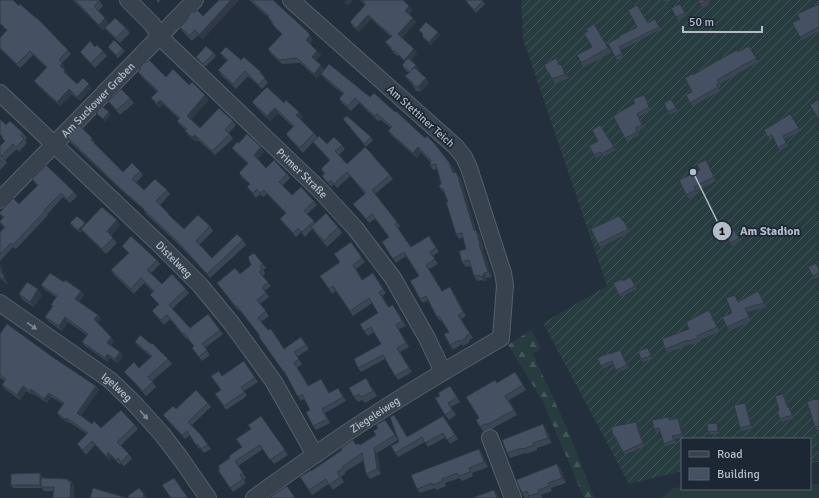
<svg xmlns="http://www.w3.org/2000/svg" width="819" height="498" font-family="Signika,sans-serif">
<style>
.forest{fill:url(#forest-firs)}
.garden{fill:url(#garden-furrows)}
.pitch{fill:#263c3f}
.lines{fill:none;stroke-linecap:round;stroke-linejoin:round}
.minor-casing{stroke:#565f6c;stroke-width:18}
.minor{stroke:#38414e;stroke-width:16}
.wall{fill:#3b4654}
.shaded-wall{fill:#303945}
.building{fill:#455162;stroke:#303945}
.oneway{fill:#7c8592}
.labels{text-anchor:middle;stroke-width:3.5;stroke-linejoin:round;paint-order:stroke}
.street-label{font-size:11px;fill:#b4bcc9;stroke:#1d2633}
.leader{fill:none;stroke:#b4bcc9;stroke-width:1.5}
.callout-dot{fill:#b4bcc9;stroke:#1d2633;stroke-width:1.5}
.mark-label{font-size:12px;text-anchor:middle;font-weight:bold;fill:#111}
.callout-label{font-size:12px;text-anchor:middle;font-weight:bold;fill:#b4bcc9;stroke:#1d2633;stroke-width:3.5;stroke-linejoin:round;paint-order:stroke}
</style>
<defs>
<pattern id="forest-firs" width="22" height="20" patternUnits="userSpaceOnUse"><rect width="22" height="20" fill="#263c3f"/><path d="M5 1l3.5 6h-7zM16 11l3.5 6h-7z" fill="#435659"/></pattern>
<pattern id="garden-furrows" width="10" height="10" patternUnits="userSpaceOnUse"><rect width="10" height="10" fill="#263c3f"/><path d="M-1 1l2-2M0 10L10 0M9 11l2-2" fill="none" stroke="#435659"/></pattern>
</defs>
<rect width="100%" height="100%" fill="#242f3e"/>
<path class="forest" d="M531,330L541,348L533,354L570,435L594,498H584L543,402L508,345Z"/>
<path class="garden" d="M521,0H819V462L810,463V439H682V471L629,484L543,323L607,286L523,39Z"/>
<path class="pitch" d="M810,484H819V498H662L673,488L682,487V489H810Z"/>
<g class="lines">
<defs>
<g id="minor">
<path id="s1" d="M128,0L152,24L160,37L319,189L355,228L393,278L427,338L443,372"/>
<path id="s2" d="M0,93L159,244L200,285L232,324L274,382L315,455"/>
<path id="s3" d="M0,200L195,0"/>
<path id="s4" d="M0,303L110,380L132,401L162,434L181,459L208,498"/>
<path d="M490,438L513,498"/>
<path id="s5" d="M254,498C293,470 333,441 374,415C415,388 458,363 501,338L505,285L503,273L469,168L464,157L456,147L291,0"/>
</g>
</defs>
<use href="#minor" class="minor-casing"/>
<use href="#minor" class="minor"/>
</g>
<path class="wall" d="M0,0L19,6L68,50L71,54L62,63L65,67L64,69L68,74L67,75L77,84L92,88L80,101L72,94L60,106L37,85L34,81L47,68L33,55L20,68L0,49V38L7,31L0,24Z
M73,0H99L103,6L98,11L105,18L109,24L103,30Z
M156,0H161L158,3Z
M219,0H239L203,39L198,35L192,41L183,32L180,27L194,13L203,16Z
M249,0H273L308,32L313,40L310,44L321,55L316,61L325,70L453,167L455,173L460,177L462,182L476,230L480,235L484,249H483L492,277L487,278L485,282L482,280L477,281L474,276L470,266L466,267L462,262L466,249L463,238L459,239L456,234L448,202L445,193L443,192L439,187L441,183L437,169L433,170L430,165V162L421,152L417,158L392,136L388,131L391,128L381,120L378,121L359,103L351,111L343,104L339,99L343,94L325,79L321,74L317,78L300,63L282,64L271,54L268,49L282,34L276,29L268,17Z
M360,0H402L412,10L409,14L413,18L416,22L402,38L414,49L417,54L411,60L416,65L419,69L418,71L429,83L421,92L419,91H416L413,86V85L409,81L405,76L409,73L405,70L402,65L405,62L398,55L397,56L394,53L385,42L391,37L371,19L359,32L353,27L350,22L365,5Z
M465,0L483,1L485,4L476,13Z
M664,0H670L666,2Z
M698,0H708L710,4L703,8Z
M680,4L687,16L678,20L676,17Z
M819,4V31L802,40L800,37V19Z
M637,5L648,23L657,22L661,29L621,50L624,57L617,60L608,43L637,27Z
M105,28H126L130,33L120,43L109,33Z
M597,28L611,53L584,67L581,63L592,47Z
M419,30L438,32L440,35L431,45L424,39L422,36L423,35Z
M749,46L758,62L720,84L721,86L719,88L720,91L693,106L690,103L693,75Z
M95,47L103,51L107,56L95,68L84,57L80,52Z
M108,47L123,49L125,51L118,58L110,50Z
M214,53L216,56L205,67L198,60L196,57Z
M220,53L241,60L261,72L268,83L262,89L248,76L236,89L221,75L218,70L227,61L224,58Z
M556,58L560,65L564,69L569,78L555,84L552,79Z
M139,68L189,85L209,100L191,119L200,128L233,121L236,125L229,133L233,139L215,155L198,140L196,142L188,135L185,131L186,130L180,125L177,121L179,119L163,104L160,108L154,102L151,98L157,92L141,76L138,72L140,70Z
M646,97L651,110L639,117L644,128L637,131L639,135L627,141L625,138Z
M130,98L134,103L125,111V110L120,115L112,106L108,101Z
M252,102L284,103L299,112L303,117L300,119L314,133L317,137L327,144L342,145L345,149L339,155L347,164L373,155L376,159L390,175L393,179L375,194L400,226L398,228L411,247L429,236L439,252L433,256L438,264L429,269L442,291H453L466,316L461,319L473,338L469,340L470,342L463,346L462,344L453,350L450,345L449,332L442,320L440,321L437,317L428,300L423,303L420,299L419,276L406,256L396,263L382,242L389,237L375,219L369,223L353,204L365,194L350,176L337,188L334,184L331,187L322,176L324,174L321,169L330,161L313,142L303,153L296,146L286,134L293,127L278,113L270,121L256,107Z
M673,102L678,111L670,115L668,112Z
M790,114L801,131L785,139L788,146L780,151L773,138L770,140L768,137Z
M0,119L6,125L23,133L27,138L25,140L27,143L19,152L17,149L5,160L7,163L0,170V146L5,141L0,135Z
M343,119L371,137L373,140L366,147Z
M600,125L616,150L603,157L602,155L596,158L594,155L598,141Z
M67,137L92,138L95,143L94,144L123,172L140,171L143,175L136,183L144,190H167L170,194L160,205L172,218L184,229L210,226L213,231L199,245L212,258L243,240L246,245L210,278L181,247L146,214L144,210L122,191L70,142Z
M239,143L261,147L264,152L257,159L266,168L287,174L290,178L282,186L292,195L314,201L317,205L307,214L315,223L338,227L342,233L327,247L312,229L305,237L301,232L296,237L283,223L280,219L286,214L267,194L263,197L260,194L256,198L247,187L250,184L242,178L239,173L248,164L235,152L232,148Z
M706,160L709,164L716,181L696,191L698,194L689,199L686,195L700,170Z
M32,179L74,192L77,196L70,203L63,197L51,210V211L47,214L48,215L16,249L13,247L0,261V232L4,228L0,223L3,218L0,214L19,204L37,186Z
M623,221L626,224L630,232L600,247L598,244Z
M70,223H85V224L120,225L111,236L117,243L106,254L85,234L83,231L80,233L72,226Z
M734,230L741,241L732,246L725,235Z
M351,242L365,262L356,269L363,280L373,273L386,293L382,296L389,307L396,309L406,326L399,329L409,347L400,352L412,372L398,380L385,359L361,372L358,368L381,344L374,332L368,336L364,331L378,313L372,303L353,316L336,291L332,294L320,276L340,262Z
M122,246L157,260L160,264L151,273L162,284L186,289L189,293L172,309L190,328L220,330L223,334L205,348L210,355L202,361L192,348L194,346L187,338L186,339L170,319L164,325L155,315L152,311L159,305L150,295L153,292L144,283L134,294L114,275L111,270L128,253Z
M816,263L819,269V277L815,279L813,276Z
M0,264L8,285L0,278Z
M263,264L266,268L263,270L265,273L263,276L271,286L265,291L269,297L260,304L269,316L261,322L268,330L284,349L301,337L309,349L297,357L302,364L297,368L309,386L321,379L329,393L341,392L346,401L325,413L330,423L316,430L313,426L310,410L304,399L301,401L298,397L286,375L259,337L260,336L240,311H239L235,307L217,283L240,274L251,265Z
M632,280L637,289L621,297L619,295L623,281Z
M64,282L81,291L84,295L79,302L98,315L101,319L97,322L111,337L114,341L111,345L120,352L123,356L118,363L110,358L108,362L85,346L82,342L87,335L68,322L62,331L48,321L45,317L52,307L51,305L56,297L44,289L41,285Z
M758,291L767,307L748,312L751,321L730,331L727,327L738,299L739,301Z
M19,294L42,295L34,307L23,300Z
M712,314L720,331L700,340V342L692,345L691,344L668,353L665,349L689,329Z
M0,334L54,358L96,386L99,390L81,415L92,424L101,428L132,422L138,429L121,445L129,454L132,459L124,466L121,463L119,464L111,456L110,461L95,445L86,455L80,448L77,444L87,434L69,422L68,423L60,417L57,413L63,404L51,397L47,403L34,394L33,395L26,391L20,400L5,389L2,385L5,381L0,378Z
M135,342L168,359L172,364L152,381L156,387L146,396L128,376L124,372L139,368L151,357L138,346Z
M650,351L653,359L643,362L641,359Z
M609,353L610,354L622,353L629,368L618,372L613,364L603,369L601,366Z
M244,361L258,382L244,391L247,396L226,410L215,394L221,390L222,376Z
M515,372L526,390L509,400L517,415L497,426L492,429H487L483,431L480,427L479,418L495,380L497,383Z
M366,378L377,396L365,403L362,400L358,402L354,397Z
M450,386L460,402L451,407L456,415L449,420L445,415L440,396Z
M785,396L789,407L791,410L794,418L782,422L780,419L779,410Z
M819,399V430H817L815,427V400Z
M208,403L211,407L192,425L200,434L211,449L204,453L200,448L199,449L190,435L185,439L166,419L163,415Z
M745,403L747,406L753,428L742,431L740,428Z
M261,416L288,455L274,464L263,449L238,466L246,478L244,480L246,483L233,492L218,470L242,447L251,429Z
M669,417L671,420L678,418L680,421L684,437L674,439L676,443L666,446L664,444L660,431L656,432L654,429Z
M397,419L407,437L446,420L458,439L450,444L446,437L428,447L425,442L398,457L395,453L399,442Z
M385,420L398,440L377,453L381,474L370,479L366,474L364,460L345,472L346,473L341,477L344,482L333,490L329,484L312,495L300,477L311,471L342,450L356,445H360L376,435L378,428Z
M543,424L546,429L552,443L537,448V450L526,454L525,453L510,458L507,453Z
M638,425L640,433L645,446L625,455L615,438L613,435Z
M719,426L720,433L710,435L708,432Z
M479,449L482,453L488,467L472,473L473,476L462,481L460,478L445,483L446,486L436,490L435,488L420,493L417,489Z
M561,469L566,483L551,488L552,491L541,495L542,498H530L529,497L525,498L522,493Z
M42,476V478L68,479L70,481H71L74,485L54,491H44L42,488H13L11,485Z"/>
<path class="shaded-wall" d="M231,0H239L203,39L199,35Z
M346,0H353L348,6L344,2Z
M409,6L412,10L408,15L405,11Z
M368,15L371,19L359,32L356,28Z
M105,18L109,24L103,30L99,25Z
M413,18L416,22L401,39L398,34Z
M308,32L313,40L309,45L306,40Z
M438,32L440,35L431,45L429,42Z
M414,49L417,54L407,64L404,60Z
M317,51L321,55L315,62L312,57Z
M62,63L65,67L63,70L60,66Z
M561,64L564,69L569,78L565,74Z
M321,65L325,70L317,78L314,74Z
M416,65L419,69L414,75L411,71Z
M65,70L68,74L67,76L64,72Z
M426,78L429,83L421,92L418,87Z
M89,84L92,88L80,101L77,97Z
M69,89L72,94L60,106L57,102Z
M205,95L209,100L190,120L187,116Z
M160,100L163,104L160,108L157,103Z
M275,108L278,113L270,121L267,116Z
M109,112L111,115L105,122L103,119Z
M299,112L303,117L300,120L296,115Z
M195,135L198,140L196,142L192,137Z
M92,138L95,143L94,144L91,140Z
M261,147L264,152L257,159L254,155Z
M418,147L421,152L417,158L413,153Z
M706,160L709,164L716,181L714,177Z
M449,162L453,167L456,178L453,173Z
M456,172L460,177L462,182L477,235L474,230Z
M117,220L120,225L110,236L107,231Z
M85,223L87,226L81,229L83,231L80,233L78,230Z
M476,230L480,235L484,249L480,244Z
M479,244L483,249L492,277L488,272Z
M0,264L8,285L5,281L0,268Z
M484,273L487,278L485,282L482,277Z
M450,287L453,291L466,316L463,312Z
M38,289L42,295L34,307L30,302Z
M81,291L84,295L78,303L75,299Z
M758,291L761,295L767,307L764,303Z
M745,308L748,312L751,321L749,317Z
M709,310L712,314L720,331L717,327Z
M98,315L101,319L97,323L94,319Z
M65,317L68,322L62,331L59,326Z
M396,325L399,329L409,347L406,343Z
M111,337L114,341L110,347L107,343Z
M648,348L650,351L653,359L651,356Z
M620,350L622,353L629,368L627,365Z
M120,352L123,356L118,363L115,359Z
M107,354L110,358L108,362L105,358Z
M23,386L26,391L20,400L17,395Z
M96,386L99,390L80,417L77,413Z
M31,389L34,394L33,395L30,391Z
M49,393L51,397L47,403L44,399Z
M783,394L785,396L790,411L788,408Z
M745,403L747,406L753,428L751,425Z
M789,407L791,410L794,418L792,415Z
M67,418L69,422L68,423L65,419Z
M678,418L680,421L684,437L682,434Z
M636,422L638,425L640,433L645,446L643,443L638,430Z
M717,423L719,426L720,433L718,431Z
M543,424L546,429L552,443L548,438Z
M374,448L377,453L381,474L377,469Z
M479,449L482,453L488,467L484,462Z
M108,452L111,456L110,461L107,457Z
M557,464L561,469L566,483L562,478Z
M40,473L42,476V487H41L42,488L40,485Z
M68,479L71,483V481L74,485V498H70Z
M494,490L498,494L499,498H497Z
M144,494L147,498H143Z"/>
<path class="building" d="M0,0H13L19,6L20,4L36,18H37L68,50L59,60L62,63L60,66L65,70L64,72L77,84L83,78L89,84L77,97L69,89L57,102L34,81L47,67L30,51L17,64L0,48V38L7,30L0,23Z
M75,0H100L94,6L105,18L99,25Z
M219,0H231L199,35L195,30L189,36L180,27L188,19L187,18L192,11L194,13L197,10L203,16Z
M251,0H273L308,32V33L310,35L306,40L317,51L312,57L321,65L314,74L297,58L279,60L268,49L282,34L273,25L271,20L268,17L269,16Z
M362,0H403L409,6L405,11L413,18L398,34L414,49L404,60L395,51H393L391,49V47L385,42L392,36L368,15L356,28L350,22L366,4Z
M465,0H482L483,1L474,10Z
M698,0H707L700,4Z
M680,4L685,13L676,17L671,8Z
M819,4V28V27L800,37L792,23L800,19L797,14Z
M637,5L648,23L655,19L659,27L619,47L622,54L615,57L608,43L620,37L619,36L637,27L628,10Z
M115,18L126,28L116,38L105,28Z
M426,22L438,32L429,42L422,36L423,34L419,30Z
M594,24L608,48L581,63L577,55L592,47L584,33L588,31L586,29Z
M114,40L123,49L116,55L108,47Z
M90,41L95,47L97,45L103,51L91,63L80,52Z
M206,46L214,53L203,64L196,57Z
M749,46L756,58L717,80L719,83L716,85L718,87L690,103L686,95L692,92L685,78L692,74L693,75L715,62L737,50L738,52Z
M226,47L241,60L244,57L261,72L260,73L265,78L259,85L245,71L233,84L218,70L228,60L220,53Z
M408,58L416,65L411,71L414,67L426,78L418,87L416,86H413V83L405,76L410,72L402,65Z
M556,58L559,65L561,64L565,74L552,79L544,65Z
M149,60L166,77L173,69L189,85L192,82L205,95L187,116L200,128L219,108L233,121L225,130L230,134L212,151L195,135L192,137L185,131L187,129L177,121L180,118L160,100L157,103L151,98L158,91L138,72L141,69L139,68L145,62L146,63Z
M329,64L370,97L374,93L395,112L396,111L425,138L427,136L434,143L449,162L453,173L456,172L458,177L474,230H476L480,244H479L488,272L484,273L482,277L478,275L474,276L469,260L462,262L459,251L466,249L462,233L456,234L446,202H448L443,189L439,187L441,183L436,164L430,165L431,160L418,147L413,153L388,131L392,127L377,114L375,116L355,98L348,106L339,99L344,93L321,74Z
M267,87L284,103L286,100L299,112L296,115L314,133L300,148L292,141L286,134L294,126L275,108L267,116L252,102Z
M121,89L130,98L122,106H121L117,110L108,101Z
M644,95L649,107L637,114L642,125L635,128L637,132L625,138L613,116L635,103L633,99Z
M671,99L676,108L668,112L664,103Z
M819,99V120L810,105Z
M102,106L109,112L103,119L96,113Z
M790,114L799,128L783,136L786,143L778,148L772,135L768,137L764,130Z
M347,116L371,137L364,144L343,119Z
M0,119L6,125L10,121L23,133L21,136L24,139L16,147L13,144L1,156L4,158L0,162V146L5,141L2,138L3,137L0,134Z
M79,125L92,138L91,140L123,172L132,163L140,171L132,179L144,190L155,179L167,190L156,201L169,214H168L184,229L198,215L210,226L196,241L212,258L237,234L243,240L207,274L178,242L143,209H144L119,187L67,137Z
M600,125L614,147L601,154L600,152L594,155L589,146L598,141L592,130Z
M247,134L261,147L254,155L266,168L274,160L287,174L279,182L292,195L301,187L314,201L304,211L314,221L302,232L298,228L293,233L280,219L286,213L264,190L260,193L257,189L253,193L247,187L250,184L239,173L248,163L232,148L237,142L239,143Z
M319,136L327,144L334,137L342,145L335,151L347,164L365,147L373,155H372L390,175L372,190L397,222L395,224L411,247L429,236L436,248L430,252L435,259L426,265L442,291L450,287L463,312L458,315L470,334L466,336L467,337L460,342L459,340L450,345L444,334L449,332L439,316L437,317L426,296L420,299L413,286L410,281L419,276L404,252L393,259L382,242L389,237L372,214L366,219L353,204L366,193L347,172L334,184L331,180L328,183L322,176L325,173L321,169L330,160L313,142Z
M706,160L714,177L694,187L696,190L686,195L679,180L700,170L697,164Z
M46,165L74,192L67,199L61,193L48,206V207L44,210L45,211L13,245L11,243L0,254V232L5,227L0,222V221L4,217L0,214V212L13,198L19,204L38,185L32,179Z
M102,207L117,220L107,231L113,238L102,249L81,229Z
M326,213L338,227L324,241L311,227Z
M77,216L85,223L78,230L70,223Z
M619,216L623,221H624L628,229L598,244L591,229Z
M734,230L739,238L730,243L725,235Z
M131,236L157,260L147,270L162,284L172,274L186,289L169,305L190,328L208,314L220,330L202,344L207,350L199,357L192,348L194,346L184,333L183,334L167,315L161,320L152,311L159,304L150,295L154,291L141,278L131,289L111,270L129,253L122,246Z
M351,242L362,258L353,265L362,280L373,273L383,289L379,292L388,307L393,305L402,321L396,325L406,343L397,348L409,368L395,376L383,355L358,368L354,359L381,344L371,327L364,331L360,324L378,313L369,298L350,311L333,286L329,289L320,276L340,262L334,254Z
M254,253L263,264L260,266L262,269L259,272L268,282L262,287L266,293L257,300L266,311L258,318L268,330L271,329L284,349L301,337L306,345L294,352L299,359L294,363L303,377L308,386L321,379L329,393L338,388L343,397L322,409L327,419L313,426L306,412L310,410L302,394L298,397L284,371H283L259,337L260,336L237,306L236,307L232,302L217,283L235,268L240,274L251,265L248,257Z
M816,263L819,270V273L813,276L808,267Z
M0,268L5,281L0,276Z
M50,273L64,282L65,280L81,291L75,299L98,315L94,319L111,337L107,343L120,352L115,359L107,354L105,358L82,342L88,334L65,317L59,326L45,317L53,306L51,305L57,296L41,285Z
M630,277L635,286L619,295L613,283L622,279L623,281Z
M27,282L38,289L30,302L19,294Z
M758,291L764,303L745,308L749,317L727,327L722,317L732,313L726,298L735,295L738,302Z
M709,310L717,327L697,336L698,338L689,341L688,340L665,349L662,339L689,329L686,322Z
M7,324L54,358L96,386L77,413L92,424L94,421L101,428L121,410L132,422L135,425L117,442L129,454L121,462L118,458L116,460L108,452L107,457L92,441L83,450L77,444L88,433L67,418L65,419L57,413L64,403L49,393L44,399L31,389L30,391L23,386L17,395L2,385L6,379L0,375V334Z
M140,335L151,344L152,343L168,359L148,377L153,382L143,391L124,372L134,362L139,368L152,356L135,342Z
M648,348L651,356L641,359L638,351Z
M620,350L627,365L616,370L612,361L601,366L597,358L609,353V354Z
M244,361L255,378L241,387L244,392L224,406L215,394L221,390L211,376L219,371L222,376Z
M515,372L523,385L505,396L514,410L494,421L488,424H484L480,427L476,420L479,418L466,397L495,380L497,383Z
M366,378L373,391L361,397L359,394L354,397L349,388Z
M450,386L457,397L448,403L452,410L445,415L435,398L440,396L438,393Z
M196,390L208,403L188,422L200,434L208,445L201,449L198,444L196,445L187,431L182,435L163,415L173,406L176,409Z
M783,394L788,408L789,407L792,415L780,419L777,411L779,410L775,396Z
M815,399V400L819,399V426L815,427L807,402Z
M745,403L751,425L740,428L734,405Z
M394,415L407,437L443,416L455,435L447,440L443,433L425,443L422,437L395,453L391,446L399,442L390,417Z
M261,416L285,450L270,460L260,445L235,461L243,473L240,475L243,479L230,488L218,470L220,469L218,466L230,458L229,456L242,447L236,439L251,429L248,425Z
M669,417V420L678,418L682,434L672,436L674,440L664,444L659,428L654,429L652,420Z
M385,420L395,435L374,448L377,469L366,474L362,453L342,467L343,469L337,472L340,477L329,485L326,479L309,490L300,477L311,470V471L342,450L341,448L353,440L356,445L358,443L360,445L376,435L373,431L378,428L376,425Z
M636,422L638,430L643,443L623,452L614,435H613L611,427Z
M717,423L718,431L708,432L707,424Z
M543,424L548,438L533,443L534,445L523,449L522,448L507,453L502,440Z
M479,449L484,462L469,468L470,472L459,476L457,473L442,479L443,481L433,485L432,483L417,489L411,475Z
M557,464L562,478L548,483L549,486L538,490L539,493L529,496L527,491L522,493L516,480Z
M40,473V485H11V474Z
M41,478L68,479V481H71L70,498H53L54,487H41Z
M174,478L188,498H171L162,485Z
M287,486L295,498H269Z
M93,488L127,498H90Z
M139,488L144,494L143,498H128L129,495Z
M494,490L497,498H472Z"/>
<defs><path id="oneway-solid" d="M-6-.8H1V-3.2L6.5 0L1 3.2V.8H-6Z"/></defs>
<g class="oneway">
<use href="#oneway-solid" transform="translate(32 326) rotate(35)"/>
<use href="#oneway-solid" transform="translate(144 415) rotate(48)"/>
</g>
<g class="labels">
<g class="street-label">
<text dy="4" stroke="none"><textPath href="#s3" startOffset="140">Am Suckower Graben</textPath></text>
<text transform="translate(421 116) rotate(42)" y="4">Am Stettiner Teich</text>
<text dy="4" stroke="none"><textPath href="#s1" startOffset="246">Primer Straße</textPath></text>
<text dy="4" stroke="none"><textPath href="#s2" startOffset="241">Distelweg</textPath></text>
<text dy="4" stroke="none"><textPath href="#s4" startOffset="144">Igelweg</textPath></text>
<text dy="4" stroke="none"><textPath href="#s5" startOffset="147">Ziegeleiweg</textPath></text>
</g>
</g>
<path class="leader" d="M693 172L722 231"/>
<g class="callout-dot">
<circle cx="693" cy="172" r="4"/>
<circle cx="722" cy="231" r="10"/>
</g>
<g class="mark-label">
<text x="722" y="235">1</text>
</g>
<g class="callout-label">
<text x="770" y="235">Am Stadion</text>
</g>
<rect x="681" y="438" width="130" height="52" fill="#1d2633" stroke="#59626f"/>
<rect x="689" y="451" width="20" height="6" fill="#38414e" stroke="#59626f"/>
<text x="717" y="458" font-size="12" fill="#b4bcc9">Road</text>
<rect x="689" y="468" width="20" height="12" fill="#455162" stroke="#59626f"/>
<text x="717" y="478" font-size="12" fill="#b4bcc9">Building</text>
<path d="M683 26v6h79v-6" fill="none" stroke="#b4bcc9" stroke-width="2"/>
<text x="689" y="26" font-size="12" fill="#b4bcc9" stroke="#1d2633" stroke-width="3" paint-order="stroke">50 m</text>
</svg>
